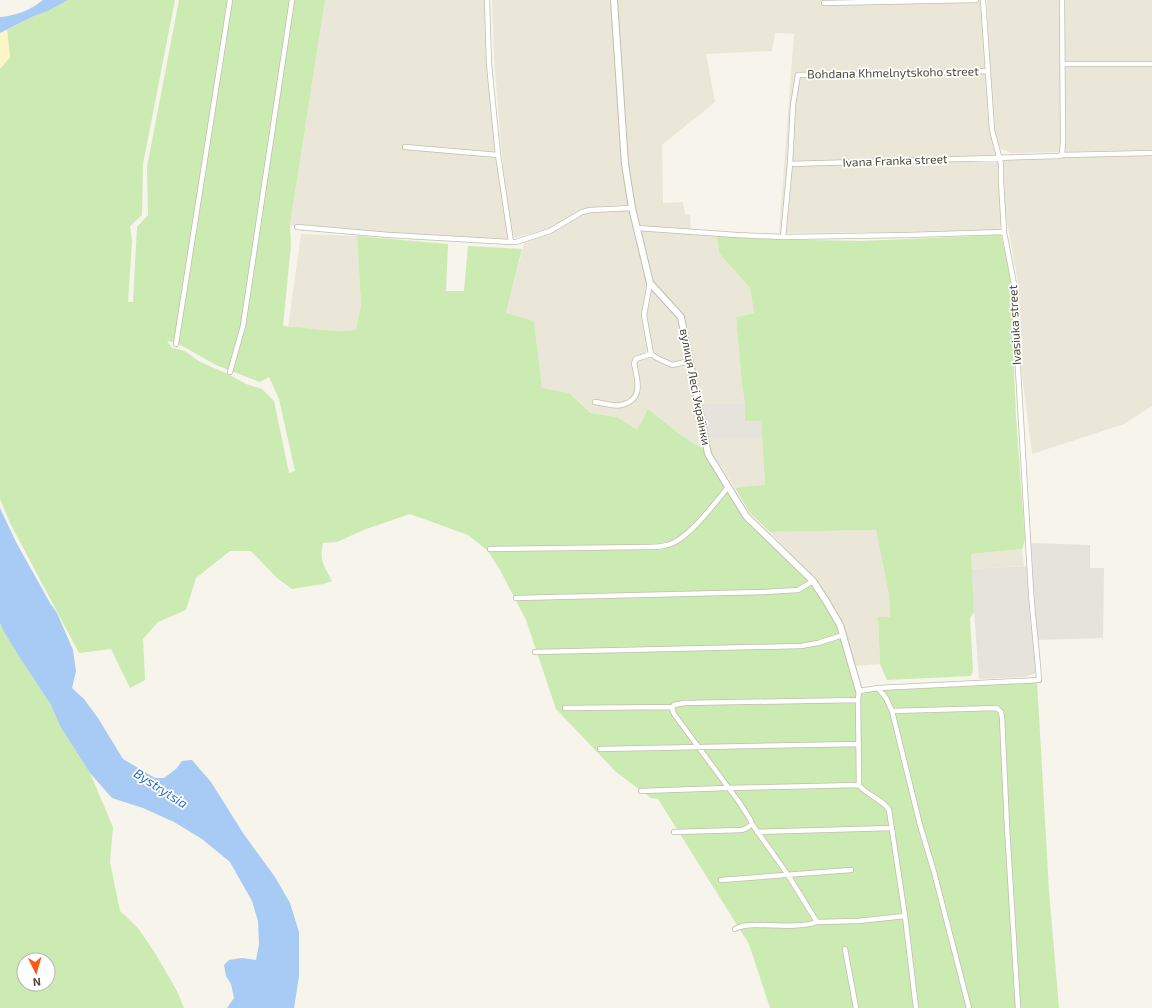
<svg xmlns="http://www.w3.org/2000/svg" width="1152" height="1008" font-family="'Exo 2',sans-serif">
<style>
.residential{fill:#eae7d9}
.industrial{fill:#e6e3dc}
.green{fill:#cbebb3;fill-rule:evenodd}
.sand{fill:#faf6c7}
.water{fill:#a7cbf4}
.lines{fill:none;stroke-linecap:round;stroke-linejoin:round}
.minor-casing{stroke:#c2bead;stroke-width:6}
.tertiary-casing{stroke:#c2bead;stroke-width:8}
.minor{stroke:#fff;stroke-width:4.5}
.tertiary{stroke:#fff;stroke-width:6}
.labels{text-anchor:middle;stroke-width:3.5;stroke-linejoin:round;paint-order:stroke}
.street-label{font-size:12px;fill:#4b4638;stroke:#fff}
.water-label{font-size:13px;font-style:italic;fill:#2b6ebd;stroke:#fff}
</style>
<rect width="100%" height="100%" fill="#f6f4eb"/>
<path class="residential" d="M325,0H488L496,156L508,240L297,227L290,225Z
M492,0H611L619,123L628,205L591,207L579,212L555,227L515,238L512,235L503,167L494,58Z
M617,0H981L985,73L989,123L998,155L1002,224L998,231L779,233L794,34L775,33L772,51L706,54L715,102L662,145L663,203L683,202L685,214L690,215L691,229L640,227L632,201L625,138Z
M987,0H1152V150L1012,153L1001,149L997,141L993,123Z
M1003,155H1152V406L1124,424L1032,454L1021,366L1018,283L1005,211Z
M630,209L647,283L680,317L703,449L682,436L648,409L637,431L617,417L592,413L569,393L542,388L534,321L506,313L525,240L560,228L588,212Z
M641,230L717,235L719,253L750,288L754,313L736,317L742,385L745,404H701L682,314L654,284Z
M301,234L357,236L361,305L356,330L336,331L288,327Z
M705,437H762L765,486L735,488L708,447Z
M876,530L889,595L890,617L878,618L880,664L853,666L817,582L770,532Z
M1022,549L1024,566L971,569V554Z"/>
<path class="industrial" d="M701,404H745V421H761L762,437H705Z
M1030,543L1090,545V568H1104L1103,638L1038,640L1035,619Z
M1028,566L1038,664L1036,673L1025,677L979,679L971,569Z"/>
<path class="green" d="M68,0H175L143,164L142,215L130,226L132,241L128,302H133L137,227L148,215L147,167L179,0H325L290,225L291,245L283,326L336,331L356,330L361,305L357,236L448,244L446,291H464L468,246L522,249L506,313L534,321L542,388L569,393L591,413L617,417L637,430L648,409L682,436L703,449L742,510L816,589L840,629L857,695L892,686L1037,680L1049,891L1059,1008H770L749,944L658,799L651,798L616,772L556,709L526,620L499,568L487,550L468,535L410,514L366,529L337,542L323,543C319,560 324,566 332,581L323,584L292,589L277,578L251,551H230L196,578L186,610L158,622L143,639L145,680L130,688L111,649L79,653L10,523L0,499V69L10,57L7,30L34,16L48,11ZM167,341L177,343L216,365L260,382L269,377L279,399L295,471L289,473L274,401L262,389L246,384L228,374L200,362L185,351L172,348Z
M717,235L764,239L861,241L1001,235L1012,283L1011,299L1016,417L1025,540L1022,549L971,554L974,612L970,618L973,670L971,676L887,680L880,664L878,617H890L889,595L876,530L770,532L749,512L735,488L765,485L761,421H745V404L742,385L736,317L754,313L750,288L719,253Z
M0,624L20,658L51,705L60,726L90,773L113,827L110,862L120,911L138,928L155,953L177,991L184,1008H0ZM24,960H48V984H24Z"/>
<path class="sand" d="M7,30L10,57L0,69V33Z"/>
<path class="water" d="M43,0H68L48,11L34,16L0,33V17C15,16 31,10 43,0Z
M0,508L16,542L50,603L57,613L73,650L76,671L72,688L84,699L98,718L123,759L155,778H164L176,769L182,761L192,760L211,782L243,833L275,877L290,903L299,932V976L294,1008H227L234,998L231,984L226,976L224,965L229,960L242,958L256,960L259,944L258,921L252,901L230,862L202,839L174,822L143,808L112,798L90,773L60,726L51,705L20,658L3,630L0,623Z"/>
<g class="lines">
<defs>
<path id="minor" d="M487,0L489,64L498,155L511,242H516L550,231L582,212L590,210L632,208
M824,3L976,0
M1063,64H1152
M987,71L798,75L793,105L790,164L783,237L908,235L1004,232
M405,147L498,155
M1062,155L1063,142L1062,0
M790,164L1059,156L1062,155L1152,153
M297,227L389,235L511,242
M637,228L737,235L783,237
M650,283L644,315L651,354L657,358L672,365L690,361
M176,344L230,0
M230,372L243,326L292,0
M595,402C603,403 614,407 621,405C645,400 637,379 634,363L636,359L651,354
M490,549L648,547C655,547 661,547 667,545C687,541 715,503 728,487
M516,598L764,592L798,590L813,581
M535,652L801,646L818,643L843,635
M878,688L886,698L892,711
M565,708L673,707
M600,749L859,744
M641,791L727,788L859,785
M674,832L742,830L747,828L752,824L750,819L739,802L674,714L672,708L674,705L684,703L858,700
M757,832L892,828
M721,880L851,870
M817,922L858,921L905,916
M735,929C741,925 749,925 756,925C774,925 801,928 817,922L788,875L752,824
M845,949L856,1008
M916,1008L905,916L889,810C883,799 867,796 859,785L858,700L859,691L878,688L1039,680C1037,650 1033,621 1031,592C1026,494 1019,397 1014,300V284L1004,232L1001,181V164L992,130L983,0
M969,1008L934,872L920,825L892,711L997,708L1001,712L1002,717L1007,827L1018,1008"/>
<path id="tertiary" d="M614,0L625,164L632,208L650,283L681,317L708,454L746,516L813,581L826,601L840,625L859,691"/>
</defs>
<use href="#minor" class="minor-casing"/>
<use href="#tertiary" class="tertiary-casing"/>
<use href="#minor" class="minor"/>
<use href="#tertiary" class="tertiary"/>
</g>
<g class="labels">
<g class="street-label">
<text transform="translate(893 73) rotate(-1)" y="4">Bohdana Khmelnytskoho street</text>
<text transform="translate(895 161) rotate(-2)" y="4">Ivana Franka street</text>
<text transform="translate(1015 325) rotate(-93)" y="4">Ivasiuka street</text>
<text transform="translate(695 387) rotate(79)" y="4">вулиця Лесі Українки</text>
</g>
<g class="water-label">
<text transform="translate(161 788) rotate(33)" y="5">Bystrytsia</text>
</g>
</g>
<g transform="translate(36 972) rotate(175)"><circle r="19" fill="#ffffff" stroke="#b7b5af"/>
<path d="M0-3L7 15L0 10L-7 15Z" fill="#ff5819"/>
<text y="-6" font-size="11" font-weight="bold" text-anchor="middle" fill="#4b4638">N</text>
</g>
</svg>
